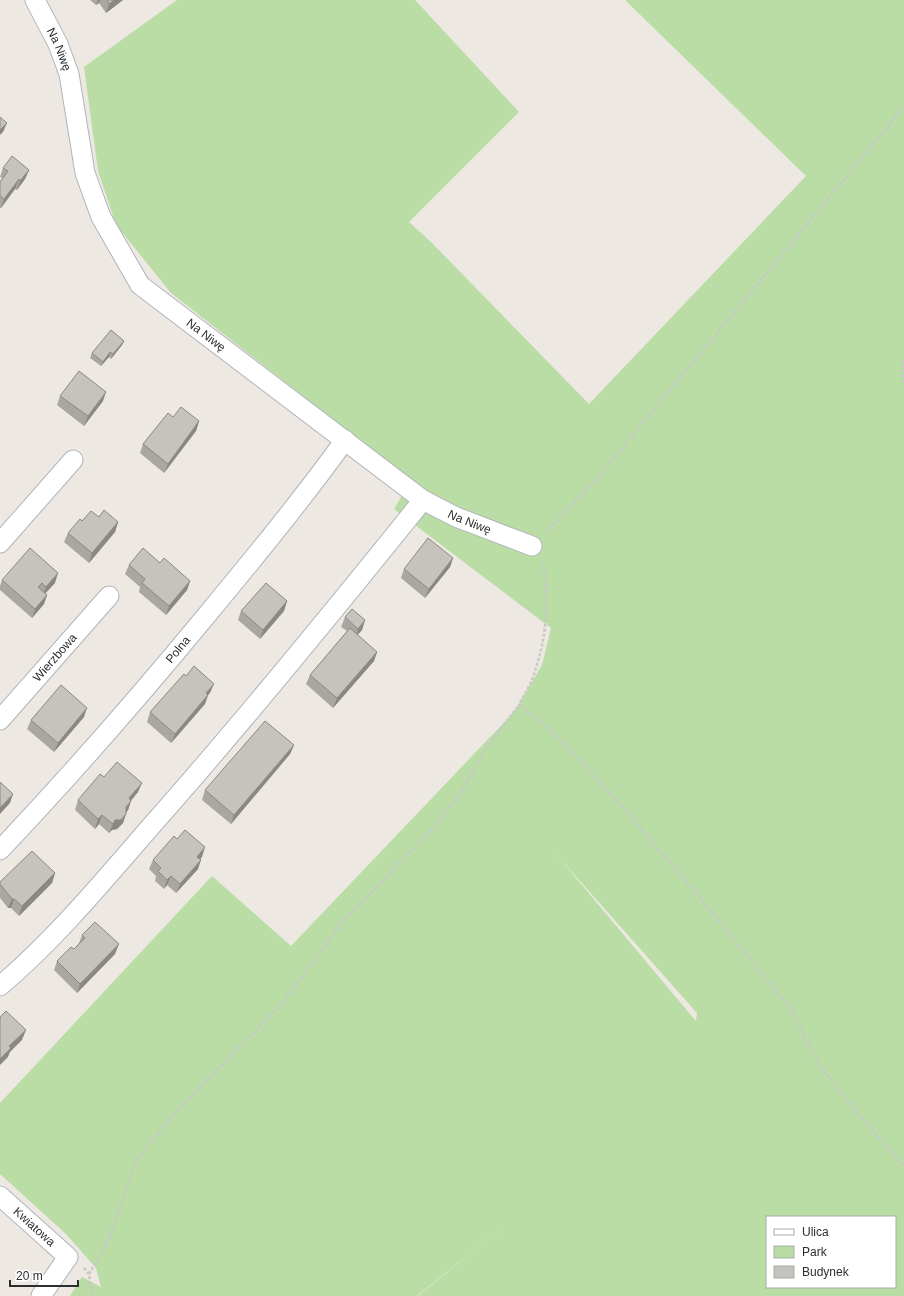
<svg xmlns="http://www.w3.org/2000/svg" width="904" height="1296" font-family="Helvetica,sans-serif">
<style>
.green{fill:#b9dda5;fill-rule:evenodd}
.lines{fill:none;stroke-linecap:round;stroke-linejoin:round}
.street-casing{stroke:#b2b4bc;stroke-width:21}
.path{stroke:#c8c8c8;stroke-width:2.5;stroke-dasharray:3 2;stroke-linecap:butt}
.street{stroke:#fff;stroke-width:19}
.wall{fill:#aaa7a3}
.shaded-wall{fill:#8b8884}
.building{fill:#c6c2bd;stroke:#8b8884}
.labels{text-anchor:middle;stroke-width:3;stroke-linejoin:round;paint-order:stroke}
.street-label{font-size:12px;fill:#2d2d2d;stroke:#fff}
</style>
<rect width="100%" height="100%" fill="#ede8e2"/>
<path class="green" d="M177,0H415L519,112L409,222L432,243L589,404L806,176L625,0H904V1296H418L504,1226L417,1296H70L82,1277L101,1287L96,1268L66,1234L0,1174V1103L212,876L291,946L514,712L542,665L551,628L394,509L411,480L171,293L116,225L98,171L84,67ZM556,854L697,1013L696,1020H695ZM767,1217H895V1287H767Z"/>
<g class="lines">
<defs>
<g id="street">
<path id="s1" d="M35,0L58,44L69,74L85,173L101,217L140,285L423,500L456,517L532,546"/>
<path d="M0,543L73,460"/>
<path id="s2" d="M0,720L109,596"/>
<path id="s3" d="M0,850C72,774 140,696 206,616C254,558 301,501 345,440"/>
<path d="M0,986C59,936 109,874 160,816C251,713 337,607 423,500"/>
<path id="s4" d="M0,1196L68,1257L41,1296"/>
</g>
</defs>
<use href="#street" class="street-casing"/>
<path class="path" d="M904,360L902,368L904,385
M546,532L594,482L904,107
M543,564C549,600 547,636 535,671C532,683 524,694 519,705L550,729L613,796L705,904L791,1009L820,1066L858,1114L904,1166
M84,1268L89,1274L92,1296
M89,1274L105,1248L138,1158L180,1107L281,1005L343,921L436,825L460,794L485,750L519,705"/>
<use href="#street" class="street"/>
</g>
<path class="wall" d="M90,0H123L106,13L99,3L96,5Z
M3,168L29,170L25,179L17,190L15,189L1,208H0V182L2,178L0,177Z
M124,341L122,345L111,359L109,357L101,366L90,358L92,353Z
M60,396L103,401L84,426L57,405Z
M173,417L199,421L196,431L164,473L140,453L143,444Z
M99,517L118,522L115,532L89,563L64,542L68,533L82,521Z
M453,558L450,567L425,598L401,578L404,569Z
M160,563L190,581L187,590L166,615L139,592L140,587L125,574L129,565Z
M2,580L55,583L45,593L47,595L44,604L32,618L0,590V586Z
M287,601L284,611L260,639L238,620L241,611Z
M345,617L365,620L362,630L357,635L377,652L374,661L333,708L306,684L310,675L347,631L341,627Z
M210,693L208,695L205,704L171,743L147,722L150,712Z
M84,717L54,752L27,729L31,720Z
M294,745L290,754L231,824L202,800L205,790Z
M104,777L138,792L131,801L128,810L126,812L123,823L117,829L112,830L109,833L99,824L95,829L75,810L78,800Z
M177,839L202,857L200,859L198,869L176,893L167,885L164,889L155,881L156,876L149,869L153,860Z
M55,873L52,883L19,916L11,908H8L0,898V882Z
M82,935L115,954L77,993L54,970L57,961L74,949L79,943Z"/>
<path class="shaded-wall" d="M98,0H100L99,3L96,5Z
M114,0H123L106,13L109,4Z
M7,123L3,132L0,135V130Z
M29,170L25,179L17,190L20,181Z
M19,179L15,189L1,208L4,199Z
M124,341L122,345L111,359L113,354Z
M110,352L109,357L101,366L103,362Z
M106,392L103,401L84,426L88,416Z
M199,421L196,431L164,473L168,464Z
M118,522L115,532L89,563L92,553Z
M453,558L450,567L425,598L429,589Z
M58,573L55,583L43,596L46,587Z
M190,581L187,590L166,615L169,606Z
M47,595L44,604L32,618L35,609Z
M287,601L284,611L260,639L263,630Z
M365,620L362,630L355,638L358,629Z
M377,652L374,661L333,708L337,698Z
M214,684L210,693L208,695L205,704L171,743L175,734L206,693Z
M87,708L84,717L54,752L58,743Z
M294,745L290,754L231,824L234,815Z
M142,783L138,792L125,807L129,798Z
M13,794L10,803L0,814V808Z
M131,801L128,810L123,817L126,807Z
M126,814L123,823L117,829L112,830L109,833L113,824L115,820Z
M102,815L99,824L95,829L98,819Z
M205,847L202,857L194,866L197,857Z
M201,860L198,869L176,893L180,884Z
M55,873L52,883L19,916L22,906Z
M171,876L167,885L164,889L167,880Z
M12,899H14L11,908H8Z
M119,944L115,954L77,993L80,984Z
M26,1030L22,1040L10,1052L8,1057L0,1065V1059L9,1046Z"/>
<path class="building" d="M107,0H114L109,4Z
M0,117L7,123L0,130Z
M12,156L29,170L20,181L19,179L4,199L0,196V182L8,171L3,168Z
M111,330L124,341L113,354L110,352L103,362L92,353Z
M79,371L106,392L88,416L60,396Z
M181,407L199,421L168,464L143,444L168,413L173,417Z
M104,510L118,522L92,553L68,533L80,519L82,521L91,511L99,517Z
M428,538L453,558L429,589L404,569Z
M30,548L58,573L46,587L42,583L38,587L47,595L35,609L2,580Z
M143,548L160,563L164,558L190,581L169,606L142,583L145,579L129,565Z
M266,583L287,601L263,630L241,611Z
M352,609L365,620L358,629L345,617Z
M350,628L377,652L337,698L310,675Z
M194,666L214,684L206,693L208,695L175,734L150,712L184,674L186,676Z
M61,685L87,708L58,743L31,720Z
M265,721L294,745L234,815L205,790Z
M117,762L142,783L129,798L131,801L126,807V814L121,820H115L113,824L102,815L98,819L78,800L100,774L104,777Z
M0,782L13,794L0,808Z
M185,830L205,847L197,857L201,860L180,884L171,876L167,880L158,871L161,868L153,860L174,836L177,839Z
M32,851L55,873L22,906L14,899H12L0,884V882Z
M95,922L119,944L80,984L57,961L71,947L74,949L85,938L82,935Z
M6,1011L26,1030L9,1046L11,1048L0,1059V1017Z"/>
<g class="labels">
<g class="street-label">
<text dy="4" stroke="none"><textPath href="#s1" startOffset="55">Na Niwę</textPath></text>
<text dy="4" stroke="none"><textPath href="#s1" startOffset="390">Na Niwę</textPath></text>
<text dy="4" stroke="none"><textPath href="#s1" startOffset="714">Na Niwę</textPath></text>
<text dy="4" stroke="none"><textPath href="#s3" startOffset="268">Polna</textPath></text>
<text dy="4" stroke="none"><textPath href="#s2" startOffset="83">Wierzbowa</textPath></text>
<text dy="4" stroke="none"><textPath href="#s4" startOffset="46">Kwiatowa</textPath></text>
</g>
</g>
<rect x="766" y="1216" width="130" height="72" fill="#ffffff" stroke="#ababab"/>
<rect x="774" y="1229" width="20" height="6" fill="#ffffff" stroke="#ababab"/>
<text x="802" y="1236" font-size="12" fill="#2d2d2d">Ulica</text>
<rect x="774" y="1246" width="20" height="12" fill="#b9dda5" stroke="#ababab"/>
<text x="802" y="1256" font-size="12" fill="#2d2d2d">Park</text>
<rect x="774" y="1266" width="20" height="12" fill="#c6c2bd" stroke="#ababab"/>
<text x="802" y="1276" font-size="12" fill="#2d2d2d">Budynek</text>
<path d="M10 1280v6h68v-6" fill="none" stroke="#2d2d2d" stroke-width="2"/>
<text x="16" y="1280" font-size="12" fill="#2d2d2d" stroke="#ffffff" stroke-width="3" paint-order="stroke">20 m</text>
</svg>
